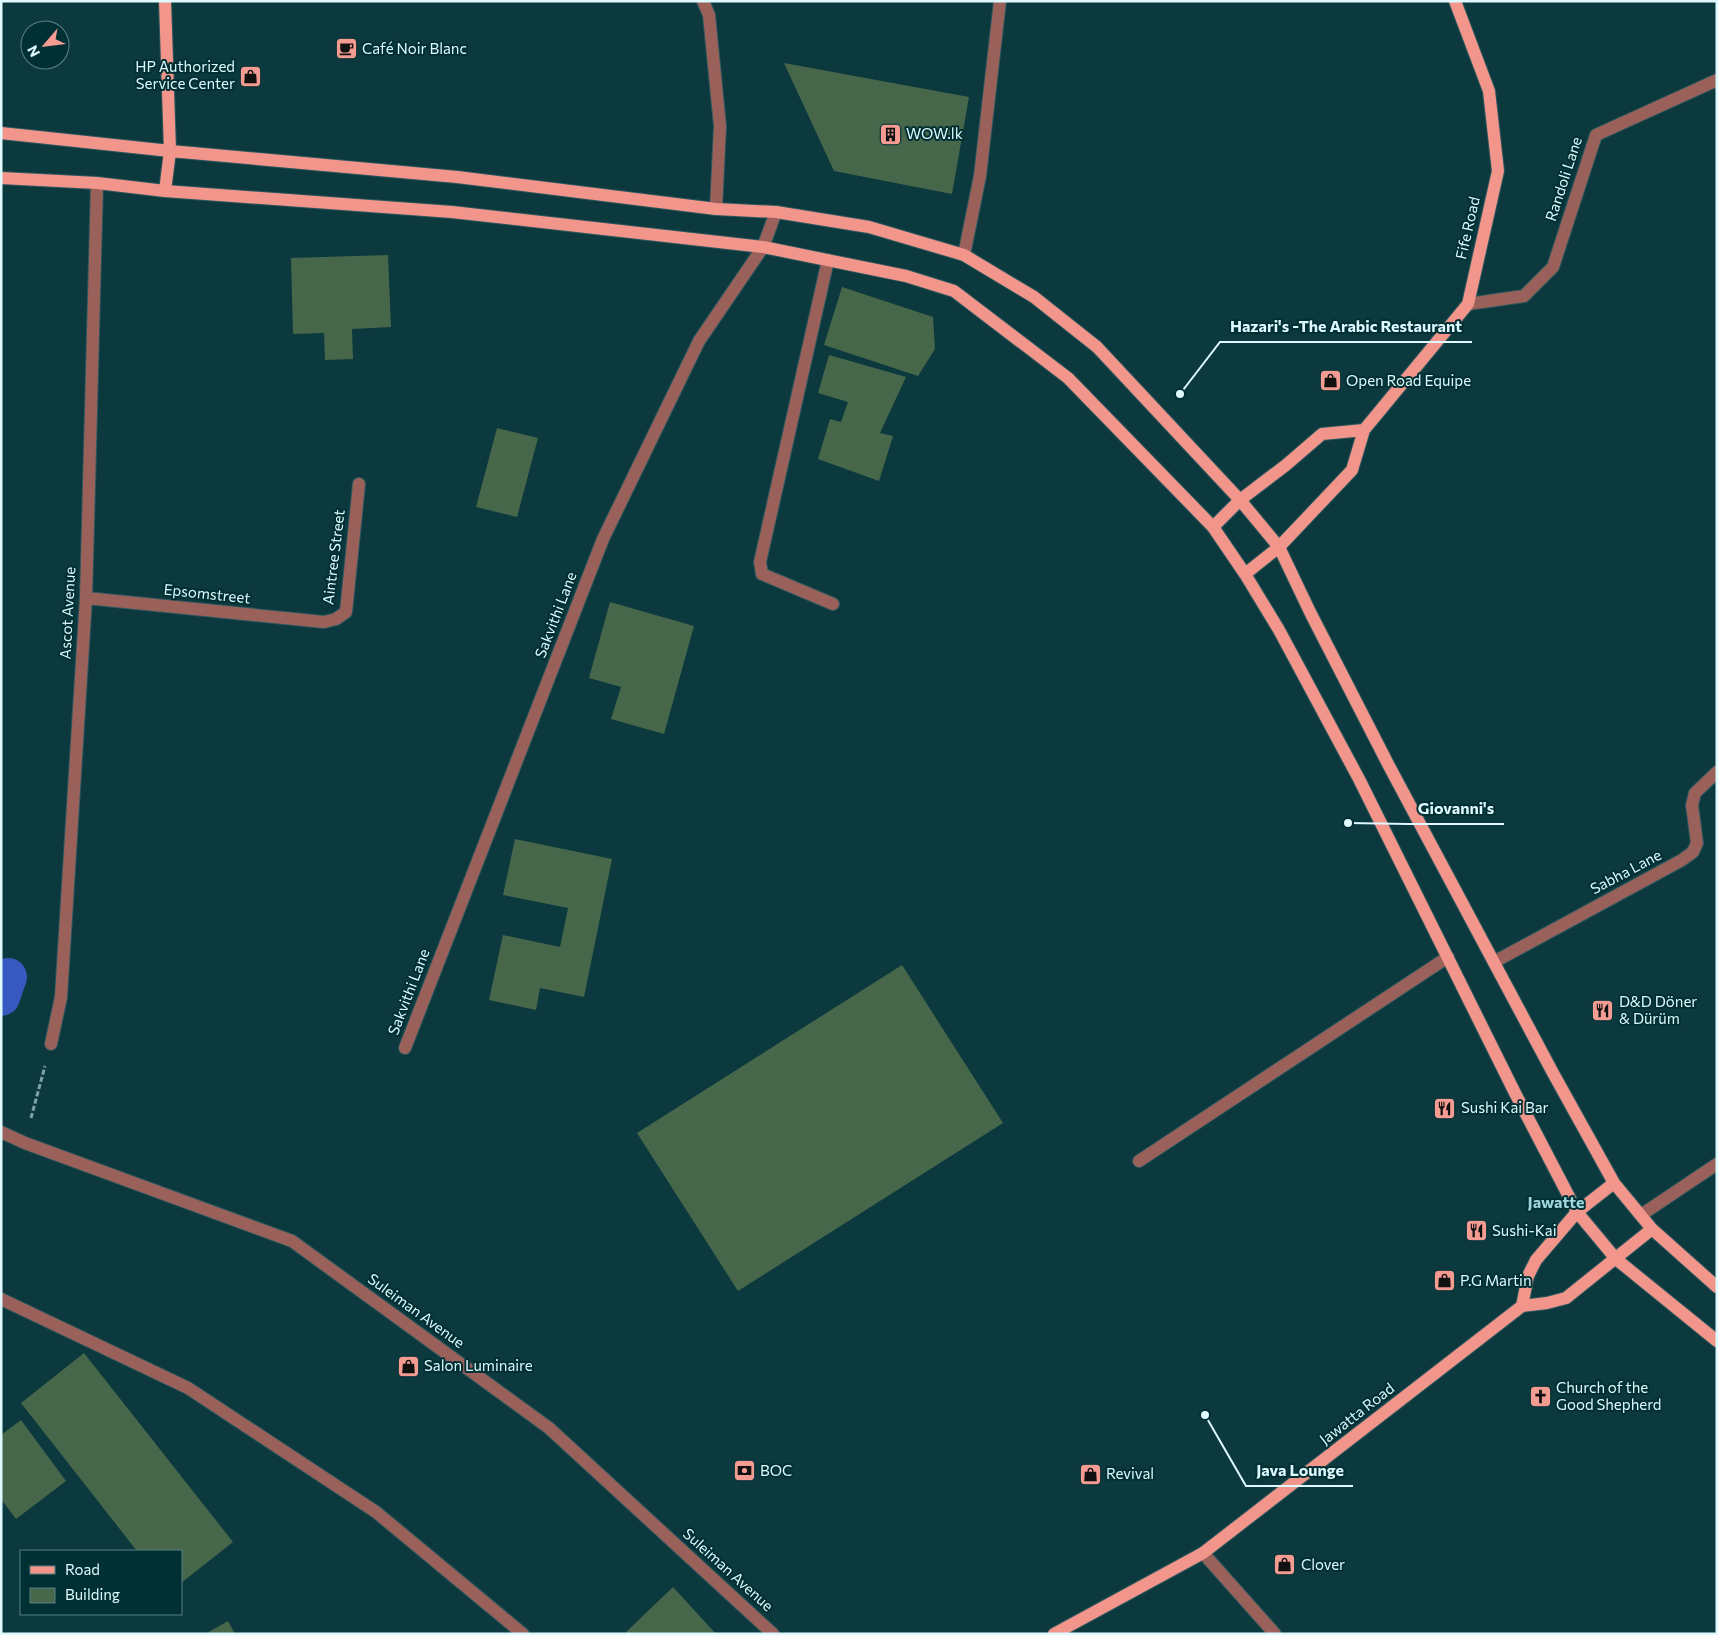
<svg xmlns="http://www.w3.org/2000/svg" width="1718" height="1635" font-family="Commissioner,sans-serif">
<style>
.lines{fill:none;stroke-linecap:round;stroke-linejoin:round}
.canal{stroke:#3658bf;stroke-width:38}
.building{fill:#47674a}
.minor-casing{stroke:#2e585d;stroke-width:14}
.major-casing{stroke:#2e585d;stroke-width:14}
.path{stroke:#7ea2a6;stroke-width:3;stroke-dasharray:5 2.5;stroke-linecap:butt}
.minor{stroke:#9a615b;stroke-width:12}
.major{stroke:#f2958b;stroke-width:12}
.labels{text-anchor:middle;stroke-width:4;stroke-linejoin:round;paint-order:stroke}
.poi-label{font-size:15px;fill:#defafe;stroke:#002f34;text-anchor:start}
.street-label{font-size:15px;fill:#defafe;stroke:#002f34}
.neighbourhood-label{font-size:16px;font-weight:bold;fill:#9dd6de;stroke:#002f34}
.leader{fill:none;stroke:#defafe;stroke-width:2}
.callout-dot{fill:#defafe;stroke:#002f34;stroke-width:2}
.callout-label{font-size:16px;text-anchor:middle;font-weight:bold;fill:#defafe;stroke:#002f34;stroke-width:4;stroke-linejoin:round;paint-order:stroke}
</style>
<rect width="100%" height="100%" fill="#0c393e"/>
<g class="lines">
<path class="canal" d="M1,997L8,977"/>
</g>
<path class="building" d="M784,63L969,97L952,194L834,171Z
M388,255L391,327L352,329L353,359L325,360L324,333L293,334L291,258Z
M842,287L933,317L935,349L918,376L824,345Z
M829,355L906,377L880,433L893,436L879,481L818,459L830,419L841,422L848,402L818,393Z
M497,428L538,438L517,517L476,507Z
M610,602L694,626L664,734L611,719L621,687L589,678Z
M515,839L612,859L584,997L540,988L536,1010L489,1000L503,935L560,947L568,908L503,895Z
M902,965L1003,1123L738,1291L637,1133Z
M84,1353L233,1542L181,1583V1551H137L21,1403Z
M21,1420L66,1481L16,1519L1,1499V1435Z
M673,1587L716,1634H624Z
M228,1621L235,1634H205Z"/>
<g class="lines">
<defs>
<path id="minor" d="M703,1L709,15L720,126L716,209
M964,255L980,176L1000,1
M828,260L760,562L762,574L833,604
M1468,304L1524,296L1553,267L1596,135L1717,80
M86,598L324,622L336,619L346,612L359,484
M1494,962L1682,860L1693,852L1697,843L1692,805L1695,793L1717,772
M51,1044L61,997L86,598L97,183
M405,1048L603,539L699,341L763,247L776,212
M1,1132L25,1143L292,1241L549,1428L773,1634
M1139,1161L1448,957
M1641,1215L1717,1164
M1,1299L188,1388L376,1512L523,1634
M1203,1553L1275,1634"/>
<path id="major" d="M1,133L170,151L457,177L716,209L776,212L869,227L964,255L1034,297L1097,347L1240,500L1279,547L1310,612L1388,764L1553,1073L1614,1183L1652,1229L1717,1287
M1,178L97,183L165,191L452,212L763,247L906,276L954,291L1068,378L1213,527L1245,574L1279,630L1359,779L1515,1093L1577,1212L1616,1259L1717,1341
M165,191L170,151L165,1
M1213,527L1240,500L1286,465L1322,434L1364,430
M1245,574L1279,547L1352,470L1364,430L1468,304L1498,171L1489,91L1455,1
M1522,1306L1528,1276L1536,1260L1577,1212L1614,1183
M1054,1634L1203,1553L1522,1306L1547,1303L1566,1298L1652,1229"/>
</defs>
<use href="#minor" class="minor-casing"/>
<use href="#major" class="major-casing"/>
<path class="path" d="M31,1118L45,1066"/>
<use href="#minor" class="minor"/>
<use href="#major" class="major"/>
</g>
<defs>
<symbol id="cafe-square" viewBox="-11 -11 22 22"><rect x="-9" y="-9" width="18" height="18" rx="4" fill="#f59c92" stroke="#002f34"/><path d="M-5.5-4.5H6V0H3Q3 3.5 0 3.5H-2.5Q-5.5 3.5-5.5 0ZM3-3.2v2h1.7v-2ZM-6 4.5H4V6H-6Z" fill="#111"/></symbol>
<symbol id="shop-square" viewBox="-11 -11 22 22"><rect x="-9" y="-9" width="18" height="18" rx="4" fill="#f59c92" stroke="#002f34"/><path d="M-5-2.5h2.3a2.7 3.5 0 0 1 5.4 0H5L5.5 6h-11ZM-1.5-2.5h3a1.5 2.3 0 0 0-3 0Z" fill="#111"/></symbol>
<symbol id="building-square" viewBox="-11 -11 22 22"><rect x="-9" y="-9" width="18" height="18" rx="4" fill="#f59c92" stroke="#002f34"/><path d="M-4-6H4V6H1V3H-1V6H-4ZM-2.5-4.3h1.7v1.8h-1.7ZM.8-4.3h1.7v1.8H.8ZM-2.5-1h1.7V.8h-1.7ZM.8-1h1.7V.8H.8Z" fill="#111"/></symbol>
<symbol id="restaurant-square" viewBox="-11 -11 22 22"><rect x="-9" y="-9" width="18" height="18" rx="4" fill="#f59c92" stroke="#002f34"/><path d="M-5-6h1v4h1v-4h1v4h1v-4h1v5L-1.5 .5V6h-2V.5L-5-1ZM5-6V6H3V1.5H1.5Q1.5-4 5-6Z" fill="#111"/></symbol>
<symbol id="church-square" viewBox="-11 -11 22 22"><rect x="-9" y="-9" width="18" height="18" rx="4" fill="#f59c92" stroke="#002f34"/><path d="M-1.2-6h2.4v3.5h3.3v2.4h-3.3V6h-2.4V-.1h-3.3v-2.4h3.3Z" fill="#111"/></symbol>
<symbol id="bank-square" viewBox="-11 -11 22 22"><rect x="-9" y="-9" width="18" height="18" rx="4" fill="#f59c92" stroke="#002f34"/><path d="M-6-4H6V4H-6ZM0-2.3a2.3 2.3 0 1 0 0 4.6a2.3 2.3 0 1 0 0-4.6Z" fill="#111"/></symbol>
</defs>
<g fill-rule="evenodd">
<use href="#cafe-square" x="334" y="36" width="25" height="25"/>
<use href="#shop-square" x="238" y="64" width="25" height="25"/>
<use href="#building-square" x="878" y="122" width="25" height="25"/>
<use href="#shop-square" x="1318" y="368" width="25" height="25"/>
<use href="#restaurant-square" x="1590" y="998" width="25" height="25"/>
<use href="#restaurant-square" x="1432" y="1096" width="25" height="25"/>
<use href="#restaurant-square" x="1464" y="1218" width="25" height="25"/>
<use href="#shop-square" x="1432" y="1268" width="25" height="25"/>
<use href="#shop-square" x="396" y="1354" width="25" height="25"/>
<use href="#church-square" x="1528" y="1384" width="25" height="25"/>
<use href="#bank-square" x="732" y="1458" width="25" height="25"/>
<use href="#shop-square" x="1078" y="1462" width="25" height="25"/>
<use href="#shop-square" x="1272" y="1552" width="25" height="25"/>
</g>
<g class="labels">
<g class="poi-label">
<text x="362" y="54">Café Noir Blanc</text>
<text x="235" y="72" text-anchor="end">HP Authorized<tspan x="235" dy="17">Service Center</tspan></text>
<text x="906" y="139">WOW.lk</text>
<text x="1346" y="386">Open Road Equipe</text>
<text x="1619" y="1007">D&amp;D Döner<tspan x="1619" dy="17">&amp; Dürüm</tspan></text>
<text x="1461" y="1113">Sushi Kai Bar</text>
<text x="1492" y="1236">Sushi-Kai</text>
<text x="1460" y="1286">P.G Martin</text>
<text x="424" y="1371">Salon Luminaire</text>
<text x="1556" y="1393">Church of the<tspan x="1556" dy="17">Good Shepherd</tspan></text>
<text x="760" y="1476">BOC</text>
<text x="1106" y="1479">Revival</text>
<text x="1301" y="1570">Clover</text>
</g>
<g class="street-label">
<text transform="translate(1564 179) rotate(-72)" y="5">Randoli Lane</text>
<text transform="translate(1468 228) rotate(-77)" y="5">Fife Road</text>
<text transform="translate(334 557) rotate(-83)" y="5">Aintree Street</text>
<text transform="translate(207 594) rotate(6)" y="5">Epsomstreet</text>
<text transform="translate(68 613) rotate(-87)" y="5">Ascot Avenue</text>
<text transform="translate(556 615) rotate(-69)" y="5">Sakvithi Lane</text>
<text transform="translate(1626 872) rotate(-28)" y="5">Sabha Lane</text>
<text transform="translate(409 992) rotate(-69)" y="5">Sakvithi Lane</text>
<text transform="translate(416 1311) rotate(36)" y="5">Suleiman Avenue</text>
<text transform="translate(1357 1414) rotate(-38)" y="5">Jawatta Road</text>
<text transform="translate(728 1570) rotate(42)" y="5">Suleiman Avenue</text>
</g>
<g class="neighbourhood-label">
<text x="1556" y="1208">Jawatte</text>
</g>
</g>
<path class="leader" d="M1180 394L1220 342H1472M1348 823L1408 824H1504M1205 1415L1246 1486H1353"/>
<g class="callout-dot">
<circle cx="1180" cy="394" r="5"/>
<circle cx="1348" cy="823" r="5"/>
<circle cx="1205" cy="1415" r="5"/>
</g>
<g class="callout-label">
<text x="1346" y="332">Hazari's -The Arabic Restaurant</text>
<text x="1456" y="814">Giovanni's</text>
<text x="1300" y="1476">Java Lounge</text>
</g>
<rect width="1718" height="1635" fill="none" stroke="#defafe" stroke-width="5"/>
<rect x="20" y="1550" width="162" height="65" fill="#002f34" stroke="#598085"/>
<rect x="30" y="1566" width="25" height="8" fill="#f2958b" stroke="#598085"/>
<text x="65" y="1575" font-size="15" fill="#defafe">Road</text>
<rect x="30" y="1588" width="25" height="15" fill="#47674a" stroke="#598085"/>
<text x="65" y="1600" font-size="15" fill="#defafe">Building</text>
<g transform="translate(45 45) rotate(242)"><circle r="24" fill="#002f34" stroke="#598085"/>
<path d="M0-4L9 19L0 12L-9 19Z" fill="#f59c92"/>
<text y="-8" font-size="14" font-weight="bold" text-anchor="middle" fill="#defafe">N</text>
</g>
</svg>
